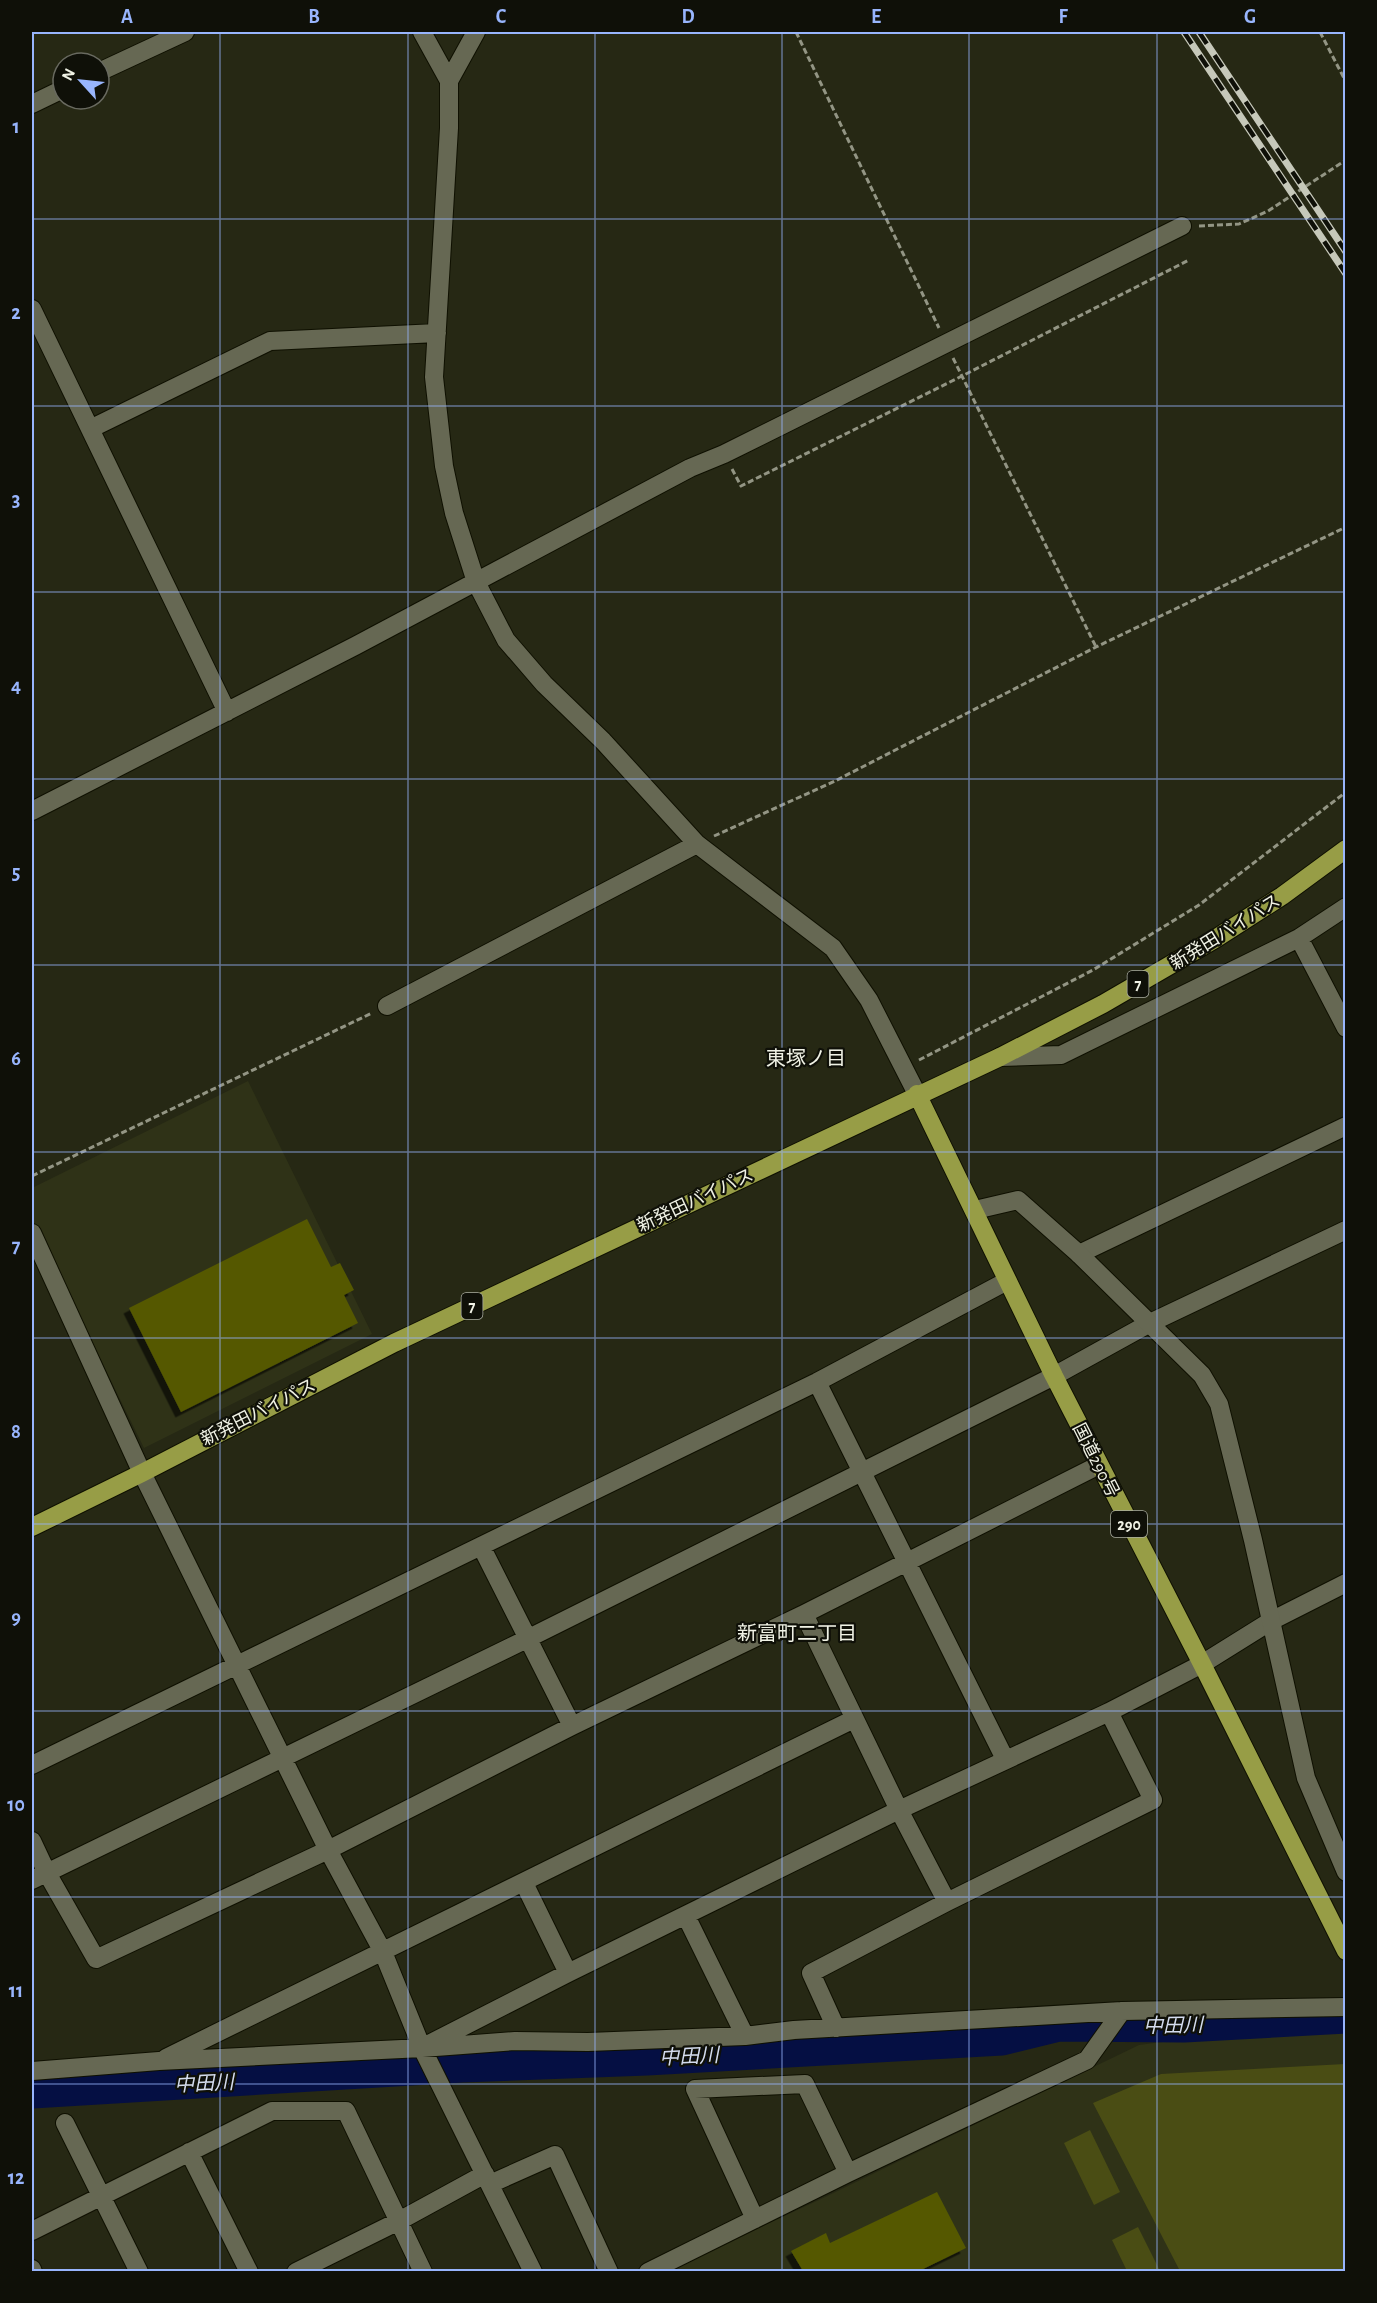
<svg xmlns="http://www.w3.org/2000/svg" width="1377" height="2303" font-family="'Alegreya Sans','Noto Sans JP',sans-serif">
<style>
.built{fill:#2f3217}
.green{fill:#4a4d14}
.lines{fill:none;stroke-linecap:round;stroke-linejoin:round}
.river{stroke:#050f43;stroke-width:33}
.building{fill:#545800;filter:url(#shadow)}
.minor-casing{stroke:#0f1001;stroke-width:20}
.tertiary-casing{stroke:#0f1001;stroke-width:20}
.trunk-casing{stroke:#0f1001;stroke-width:20}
.path{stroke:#939584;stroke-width:3;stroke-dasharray:6 3;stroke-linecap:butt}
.minor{stroke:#666853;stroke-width:18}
.tertiary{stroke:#666853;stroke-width:18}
.trunk{stroke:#979d46;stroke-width:18}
.rail-casing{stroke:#c6c8ba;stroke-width:7}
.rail{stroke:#0f1008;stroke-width:4.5;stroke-dasharray:14;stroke-linecap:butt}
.grid{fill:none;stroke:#98b5fd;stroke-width:1.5;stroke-opacity:0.55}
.labels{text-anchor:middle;stroke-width:4.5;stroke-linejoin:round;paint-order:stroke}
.shield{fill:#0f1008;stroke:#acaea3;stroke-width:1.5}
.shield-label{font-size:16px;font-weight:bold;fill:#f0f2e5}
.street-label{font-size:18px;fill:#f0f2e5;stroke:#0f1008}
.neighbourhood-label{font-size:20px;fill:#f0f2e5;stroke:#0f1008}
.water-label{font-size:20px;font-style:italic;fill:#d4dcee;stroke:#0f1008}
.neatline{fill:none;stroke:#98b5fd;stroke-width:2}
.grid-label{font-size:20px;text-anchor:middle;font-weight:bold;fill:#98b5fd}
</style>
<defs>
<filter id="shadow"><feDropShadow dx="-5.5" dy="5.5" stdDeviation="0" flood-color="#0009"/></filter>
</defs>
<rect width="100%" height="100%" fill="#262814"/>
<path class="built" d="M248,1081L372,1334L144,1448L32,1220V1188Z
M1345,2029V2271L663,2272L819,2200L1139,2045L1162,2042Z"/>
<path class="green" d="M1345,2064V2271H1180L1093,2103L1161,2074Z
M1090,2130L1120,2192L1094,2205L1064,2143Z
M1138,2227L1160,2271H1127L1112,2240Z"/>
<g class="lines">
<path class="river" d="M32,2092L462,2066L647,2059L1002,2039L1059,2025L1184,2026L1346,2017"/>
</g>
<path class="building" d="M307,1219L331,1267L340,1263L354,1290L344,1295L358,1323L181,1412L129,1308Z
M937,2192L966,2248L919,2271H803L791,2251L826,2233L830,2243Z"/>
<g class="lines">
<defs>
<path id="minor" d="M422,32L449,81
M476,32L449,81V128L434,377L444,466L454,513L476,582L506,640L544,684L603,741L697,844L833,948L869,1000L917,1094
M99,72L185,32
M32,104L63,89
M32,309L227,712
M90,429L270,341L437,333
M32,811L355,646L690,468L724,454L1182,226
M1299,938L1346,1028
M387,1006L697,844
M1000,1057L1061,1055L1299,938L1346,907
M32,1233L142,1473L328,1850L383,1952L422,2048L533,2272
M1079,1254L1346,1126
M817,1382L1005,1759
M481,1546L572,1726
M804,1614L899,1810L947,1902
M32,1765L817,1382L1007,1281
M32,1841L47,1873L96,1959L328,1850L572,1726L804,1614L1099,1465
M32,1880L529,1638L1054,1376L1150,1323L1346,1230
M524,1883L568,1973
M686,1916L745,2036
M836,2028L811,1973L947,1902L1153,1800L1109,1712
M431,2043L568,1973L899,1810L1109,1712L1202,1664L1271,1621L1346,1583
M166,2058L854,1719
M32,2071L159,2061L422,2048L515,2041L588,2042L745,2036L794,2030L1122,2011L1346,2007
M65,2123L139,2272
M189,2152L249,2272
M490,2184L555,2155L609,2272
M755,2219L695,2089L805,2084L848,2173
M32,2231L272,2111H346L423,2272
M32,2269L33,2272
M296,2272L399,2221L485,2174
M648,2272L848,2173L1087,2060L1122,2011"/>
<path id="tertiary" d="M975,1210L1018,1200L1079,1254L1202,1375L1219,1404L1253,1540L1306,1778L1346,1872"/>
<path id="trunk" d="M917,1094L1054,1376L1202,1664L1346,1951
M32,1527L142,1473L394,1343L1000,1057L1103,1004L1215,939L1282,896L1346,849"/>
</defs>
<use href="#minor" class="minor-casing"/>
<use href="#tertiary" class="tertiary-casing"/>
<use href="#trunk" class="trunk-casing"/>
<path class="path" d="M796,32L939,328
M1320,32L1346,82
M1199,226L1239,224L1268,211L1346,160
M953,358L1096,647
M732,469L741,486L962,376L1189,260
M714,836L835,781L1096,647L1346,527
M919,1060L1093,970L1199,905L1346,792
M32,1176L372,1013"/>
<use href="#minor" class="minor"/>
<use href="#tertiary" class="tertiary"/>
<use href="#trunk" class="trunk"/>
<defs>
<path id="rail" d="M1184,32L1346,274
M1199,32L1346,252"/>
</defs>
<use href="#rail" class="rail-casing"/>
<use href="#rail" class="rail"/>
</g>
<path class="grid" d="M220,32V2272M408,32V2272M595,32V2272M782,32V2272M969,32V2272M1157,32V2272M32,219H1346M32,406H1346M32,592H1346M32,779H1346M32,965H1346M32,1152H1346M32,1338H1346M32,1524H1346M32,1711H1346M32,1897H1346M32,2084H1346"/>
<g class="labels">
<g class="shield">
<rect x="1127.5" y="971" width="21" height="26" rx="4.5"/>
<rect x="461.5" y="1293" width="21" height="26" rx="4.5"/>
<rect x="1111" y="1511" width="36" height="26" rx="4.5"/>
</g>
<g class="shield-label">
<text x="1138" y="990">7</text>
<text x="472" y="1312">7</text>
<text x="1129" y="1530">290</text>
</g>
<g class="street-label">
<text transform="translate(1225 932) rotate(-32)" y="6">新発田バイパス</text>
<text transform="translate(695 1200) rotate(-25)" y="6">新発田バイパス</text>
<text transform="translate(258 1412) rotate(-27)" y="6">新発田バイパス</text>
<text transform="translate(1096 1460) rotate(63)" y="6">国道290号</text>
</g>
<g class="neighbourhood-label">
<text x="806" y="1065">東塚ノ目</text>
<text x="797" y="1640">新富町二丁目</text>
</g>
<g class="water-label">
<text transform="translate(1173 2025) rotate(-1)" y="7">中田川</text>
<text transform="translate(689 2056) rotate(-3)" y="7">中田川</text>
<text transform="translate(204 2083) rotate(-3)" y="7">中田川</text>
</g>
</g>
<rect width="1377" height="2303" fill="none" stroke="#0f1008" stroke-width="66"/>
<g transform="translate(81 81) rotate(297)"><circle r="28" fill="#0f1008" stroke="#696a60" stroke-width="1.5"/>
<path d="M0-4.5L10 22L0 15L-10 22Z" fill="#98b5fd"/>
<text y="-9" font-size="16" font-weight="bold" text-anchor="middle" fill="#f0f2e5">N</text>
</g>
<rect x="33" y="33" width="1311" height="2237" class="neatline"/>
<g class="grid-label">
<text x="127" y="23">A</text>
<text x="314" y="23">B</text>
<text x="501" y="23">C</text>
<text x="688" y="23">D</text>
<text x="876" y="23">E</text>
<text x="1063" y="23">F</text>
<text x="1250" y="23">G</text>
<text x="16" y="133">1</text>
<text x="16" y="319">2</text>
<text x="16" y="506">3</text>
<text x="16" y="692">4</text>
<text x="16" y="879">5</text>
<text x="16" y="1065">6</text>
<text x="16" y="1252">7</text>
<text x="16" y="1438">8</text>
<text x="16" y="1624">9</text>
<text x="16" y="1811">10</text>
<text x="16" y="1997">11</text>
<text x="16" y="2184">12</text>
</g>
</svg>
